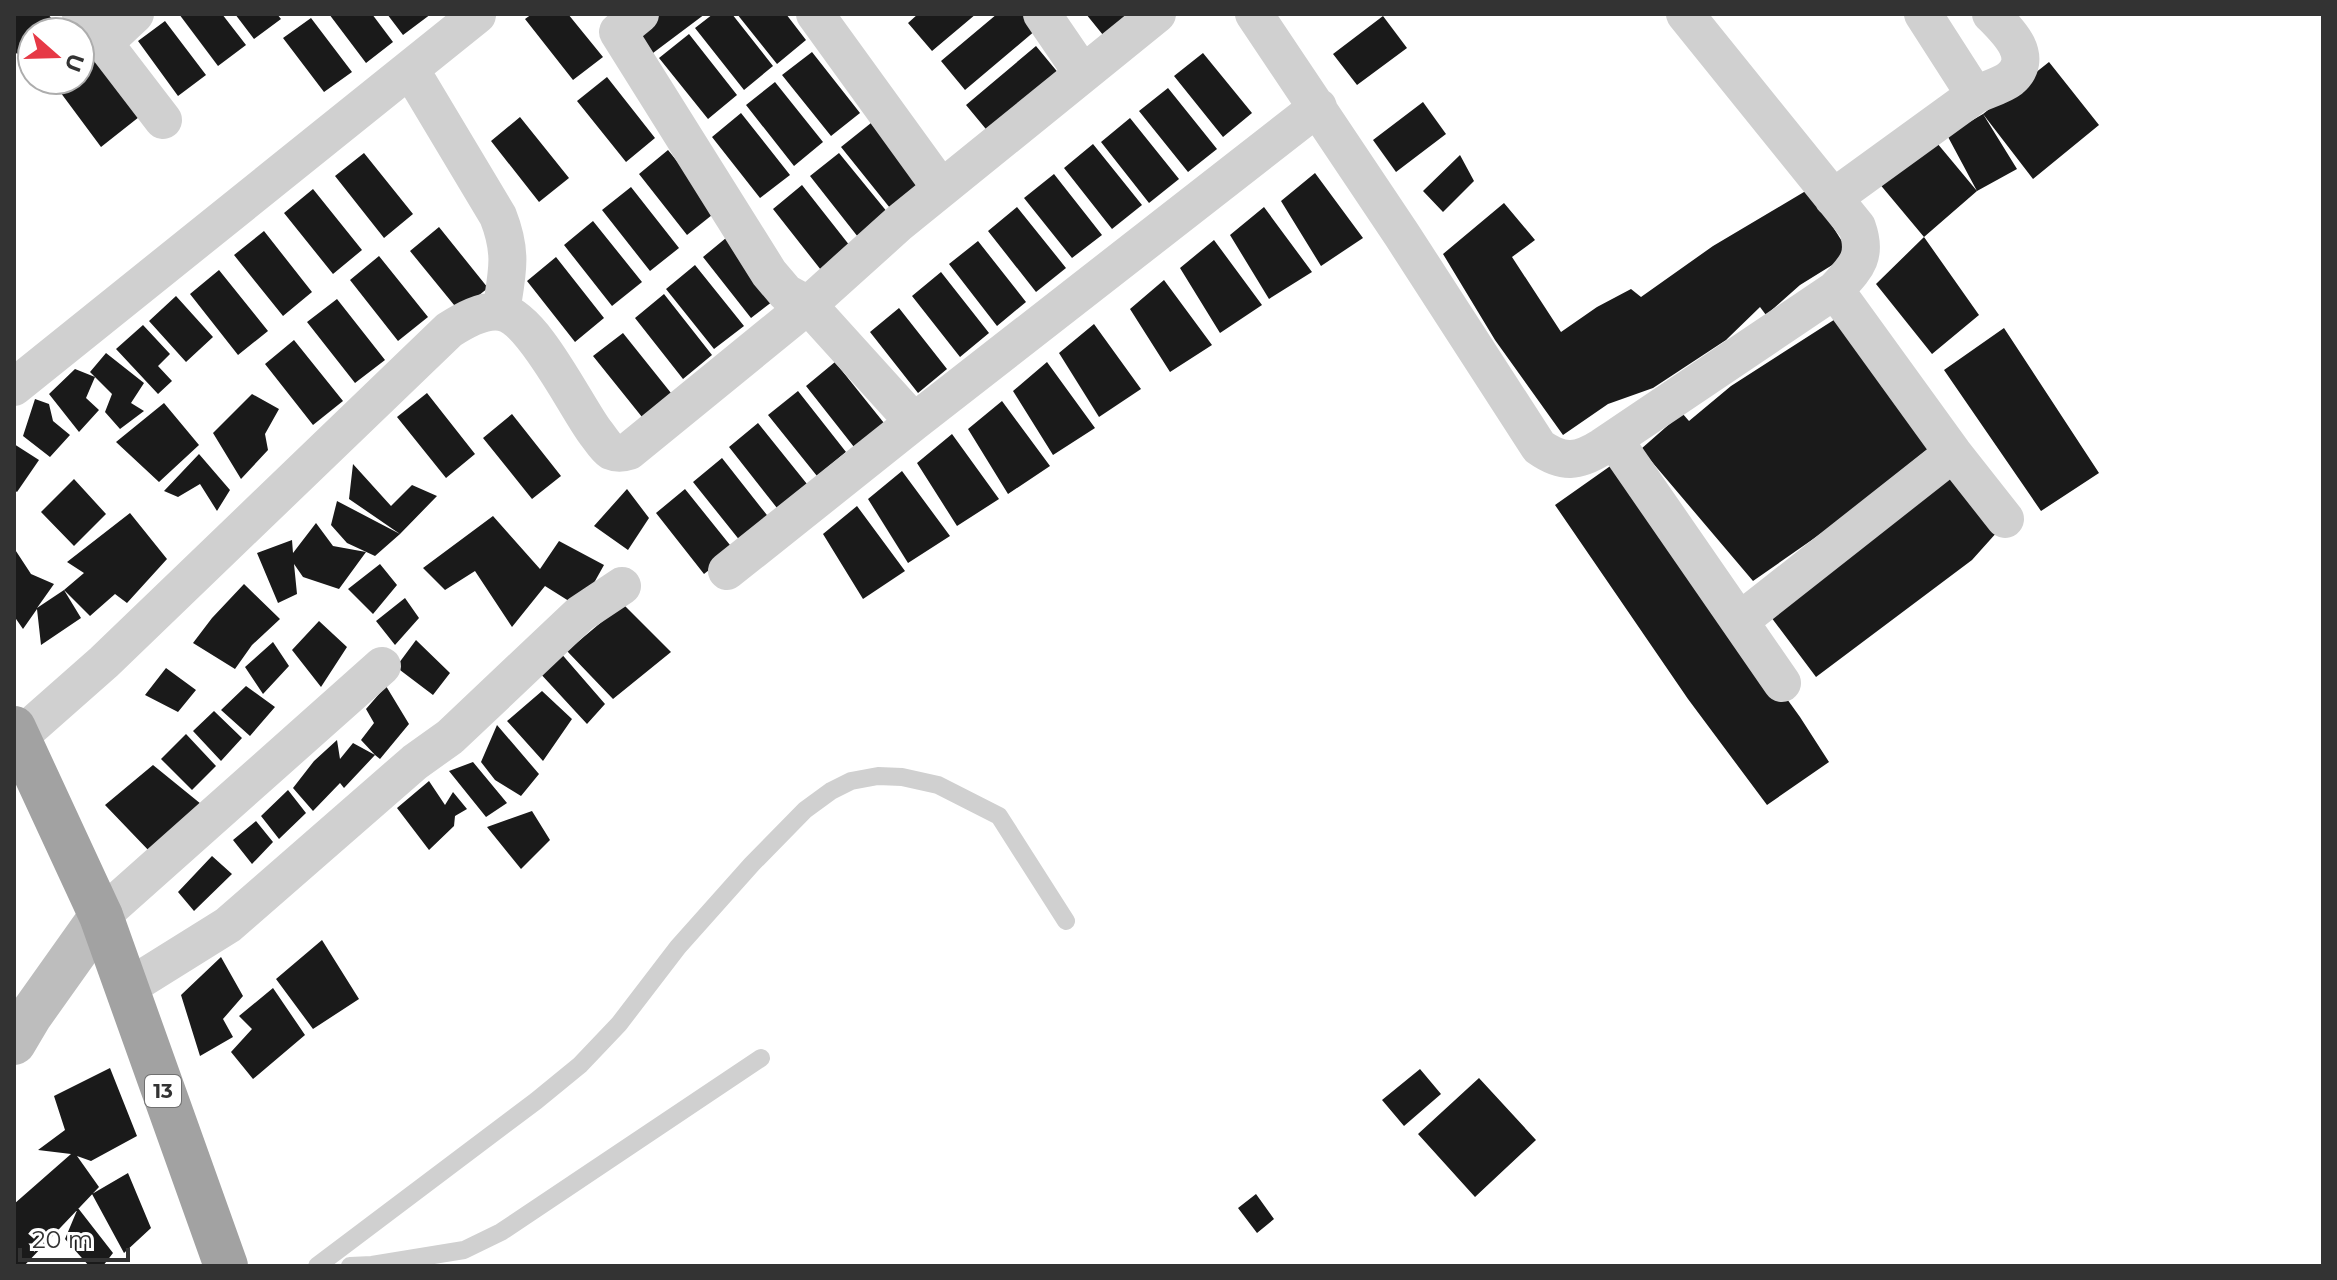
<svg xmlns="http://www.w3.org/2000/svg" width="2337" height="1280" font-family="Montserrat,sans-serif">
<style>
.building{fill:#1a1a1a}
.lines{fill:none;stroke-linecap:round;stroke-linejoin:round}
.service{stroke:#d0d0d0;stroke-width:18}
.minor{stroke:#d0d0d0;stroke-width:38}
.secondary{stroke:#bdbdbd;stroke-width:44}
.trunk{stroke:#a2a2a2;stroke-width:44}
.labels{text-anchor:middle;stroke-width:8;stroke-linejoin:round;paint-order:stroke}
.shield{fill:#fff;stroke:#707070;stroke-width:2}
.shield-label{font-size:20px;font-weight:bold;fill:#333}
</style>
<rect width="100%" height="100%" fill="#fff"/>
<path class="building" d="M14,14H48L62,32H32V49L17,54L14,50Z
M179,14H222L246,45L218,66Z
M235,14H277L281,19L254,39Z
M329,14H372L393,42L366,63Z
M387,14H431L403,35Z
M532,14H568L603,57L573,80L525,19Z
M658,14H705L653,53L636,31Z
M713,14H732L773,66L744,90L695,28Z
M737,14H786L806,40L777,64Z
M918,14H976L932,51L908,23Z
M997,14H1022L1036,30L965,90L941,61Z
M1086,14H1128L1103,35Z
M1383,16L1407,48L1357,85L1333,54Z
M311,18L352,72L324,92L283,38Z
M165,21L206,75L178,96L138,41Z
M689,34L737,95L708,119L659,58Z
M1036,46L1060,75L990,134L966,105Z
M90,52L139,117L101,147L52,81L80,80V60Z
M812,52L860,113L831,136L782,75Z
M1203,53L1252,113L1223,137L1174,76Z
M2049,62L2099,125L2033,179L1983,114Z
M607,77L655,138L626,162L577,101Z
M775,82L823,142L794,166L746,105Z
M1168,88L1217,149L1188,172L1139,111Z
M1423,102L1446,134L1396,172L1373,140Z
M741,113L790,175L760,198L712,137Z
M1983,114L2017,169L1977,191L1947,135Z
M520,117L569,178L539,202L491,141Z
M1130,118L1179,179L1149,203L1101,142Z
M871,123L919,184L890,208L841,147Z
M1932,137L1977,191L1924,237L1878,182Z
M1093,144L1142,205L1112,229L1064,168Z
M668,150L717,211L687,235L639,174Z
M364,153L413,214L384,238L335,176Z
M839,153L888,213L858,237L810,176Z
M1460,155L1474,181L1443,212L1423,191Z
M1315,173L1363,238L1321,266L1281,201Z
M1054,174L1102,235L1072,258L1024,198Z
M802,185L850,246L821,270L773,209Z
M631,187L679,248L650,271L602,210Z
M313,189L362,250L333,274L284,213Z
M1809,189L1850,254L1800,285L1766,315L1760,307L1726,340L1653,388L1608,404L1563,435L1495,340L1443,254L1504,203L1535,240L1512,257L1561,332L1597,307L1631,289L1641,297L1713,246Z
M1017,207L1066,268L1036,292L988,231Z
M1264,207L1312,272L1269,299L1230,235Z
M593,221L642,282L612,306L564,245Z
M439,227L488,288L459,311L410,251Z
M264,231L312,292L283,316L234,255Z
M732,233L781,295L751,318L703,257Z
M1924,237L1979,315L1932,354L1876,284Z
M1214,240L1262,305L1220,333L1180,268Z
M978,241L1026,302L997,326L949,264Z
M379,256L428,317L398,341L350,280Z
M556,257L604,318L575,342L527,281Z
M695,265L744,326L714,349L666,289Z
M219,270L268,331L238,355L190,294Z
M941,272L989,333L960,357L912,296Z
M1164,280L1212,345L1170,372L1130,309Z
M664,294L712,355L683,379L635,318Z
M176,296L213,337L186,362L149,321Z
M337,299L385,360L355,383L307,322Z
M899,308L947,369L918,393L870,332Z
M1840,316L1928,449L1829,528L1753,581L1641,449L1682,413L1689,421L1731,386Z
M1094,324L1141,389L1099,417L1059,353Z
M143,325L170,354L158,366L172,381L158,394L116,349Z
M2004,328L2099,473L2041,511L1944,370Z
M623,333L671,393L642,417L593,356Z
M294,340L343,401L313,425L265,364Z
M106,353L144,383L131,403L144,411L120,429L105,412L112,394L90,372Z
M835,362L884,423L854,447L806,386Z
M1047,362L1095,428L1053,455L1013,391Z
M75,369L95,377L86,398L99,410L79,432L49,394Z
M798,391L846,452L817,476L768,415Z
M427,393L475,454L446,478L397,417Z
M252,394L279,409L265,434L268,450L241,479L213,433Z
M35,399L49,404L53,421L70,435L50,457L23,436Z
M1002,401L1050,466L1008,494L968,429Z
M164,403L199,445L159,482L116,442Z
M512,414L561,476L532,499L483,438Z
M758,423L807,484L777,508L729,447Z
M952,434L999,499L957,526L917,463Z
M14,444L39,460L17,492L14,490Z
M199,454L230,490L217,511L200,484L178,497L164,491Z
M722,458L770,519L741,542L693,482Z
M1616,462L1800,717L1829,762L1767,805L1688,699L1555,505Z
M353,464L391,506L412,485L437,496L400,534L375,556L347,543L331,525L337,501L400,534L349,499Z
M902,471L950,536L908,563L868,499Z
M1953,475L1998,531L1972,560L1816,677L1771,617Z
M74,479L106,514L74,546L41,512Z
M627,489L649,518L628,550L594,526Z
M685,489L734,550L704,574L656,513Z
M857,506L905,571L863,599L823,534Z
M130,513L167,559L127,603L115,594L90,616L64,590L84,573L67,562Z
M493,516L540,569L559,541L604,565L580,608L545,586L512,627L475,571L445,590L423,568Z
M316,523L333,546L366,552L339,589L303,577L294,564L297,594L278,603L257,553L292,540L293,553Z
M14,548L31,574L54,584L37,608L64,590L81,618L41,645L37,609L23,629L14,616Z
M380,564L397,585L373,614L348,589Z
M244,584L280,619L252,645L235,669L193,643L212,618Z
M405,598L419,618L395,645L376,621Z
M623,604L671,652L613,699L567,651Z
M319,621L347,647L321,687L292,650Z
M416,640L450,673L433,695L396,667Z
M273,642L289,666L263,694L245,667Z
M559,651L605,704L587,724L538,671Z
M166,668L196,690L178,712L145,695Z
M246,686L275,707L250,736L221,710Z
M386,686L409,724L380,759L375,755L344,788L340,783L313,811L293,788L314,761L337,740L340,759L353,743L375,755L361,740L374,723L366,709Z
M542,691L572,719L543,761L507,721Z
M214,711L242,738L221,761L193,731Z
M497,725L539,774L521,796L495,780L481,762Z
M186,734L216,766L192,790L161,759Z
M473,762L507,803L486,817L449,771Z
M153,765L201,804L152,854L105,805Z
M429,781L445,805L453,792L467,809L455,816L454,826L429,850L397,808Z
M288,790L306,813L279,839L261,816Z
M532,811L550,840L521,869L487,827Z
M256,821L273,842L252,864L233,840Z
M212,856L232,874L194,911L178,892Z
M322,940L359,999L313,1029L276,979Z
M221,957L243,996L223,1019L233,1037L200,1056L181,995Z
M273,988L305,1035L253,1079L231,1052L252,1029L239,1016Z
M110,1068L137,1136L91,1161L77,1156L99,1187L24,1266H14V1204L71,1154L38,1150L65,1130L54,1096Z
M1420,1069L1441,1094L1404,1126L1382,1100Z
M1479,1078L1536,1140L1475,1197L1418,1134Z
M128,1173L151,1228L124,1253L92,1194Z
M1256,1194L1274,1219L1257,1233L1238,1208Z
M78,1208L113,1253L103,1266H89L65,1239Z"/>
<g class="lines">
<path class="service" d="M317,1266L536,1101L580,1065L619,1024L678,947L752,864L805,810L831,791L851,781L878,776L902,777L938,785L999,816L1066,921
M350,1266L372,1265L464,1250L501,1232L761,1058"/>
<path class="minor" d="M81,14L104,43L135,14
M640,14L618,32L769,273L786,293L808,305L914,422
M815,14L941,188
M1042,14L1083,74
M1254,14L1402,235L1539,447C1563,464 1578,462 1602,447L1835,290C1855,268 1868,258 1857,227L1685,14
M104,43L163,120
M410,69L498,216C513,254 507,273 501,312
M1975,95C1985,90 2001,86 2010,79C2036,57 2007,30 1991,14
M1833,198L1975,95L1923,14
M1835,290L1953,453L2005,519
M14,387L477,15
M1614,440L1782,683
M727,571L914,422L1318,107
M1741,620L1953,453
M19,737L104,662L449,330C463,321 483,309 501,312C533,317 575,405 595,432C600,438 605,447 611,451C618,454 623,453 629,451L808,305L899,223L1157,14
M101,916L382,666
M127,988L228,925L415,762L450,737L580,614L622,586"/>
<path class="secondary" d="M14,1043L30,1016L101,916"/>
<path class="trunk" d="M14,728L101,916L226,1266"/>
</g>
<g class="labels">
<rect class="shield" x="145" y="1075" width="36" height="32" rx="6"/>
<g class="shield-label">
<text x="163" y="1098">13</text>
</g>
</g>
<rect width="2337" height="1280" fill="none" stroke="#333333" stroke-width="32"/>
<g transform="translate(56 56) rotate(110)"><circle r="38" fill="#ffffff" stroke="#adadad" stroke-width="2"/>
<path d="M0-6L14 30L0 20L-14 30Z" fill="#e63946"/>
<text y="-12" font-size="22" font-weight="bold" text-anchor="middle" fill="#333333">U</text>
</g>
<path d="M20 1248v12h108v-12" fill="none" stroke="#333333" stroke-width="4"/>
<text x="32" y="1248" font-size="24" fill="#333333" stroke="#ffffff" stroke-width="6" paint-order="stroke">20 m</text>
</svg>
